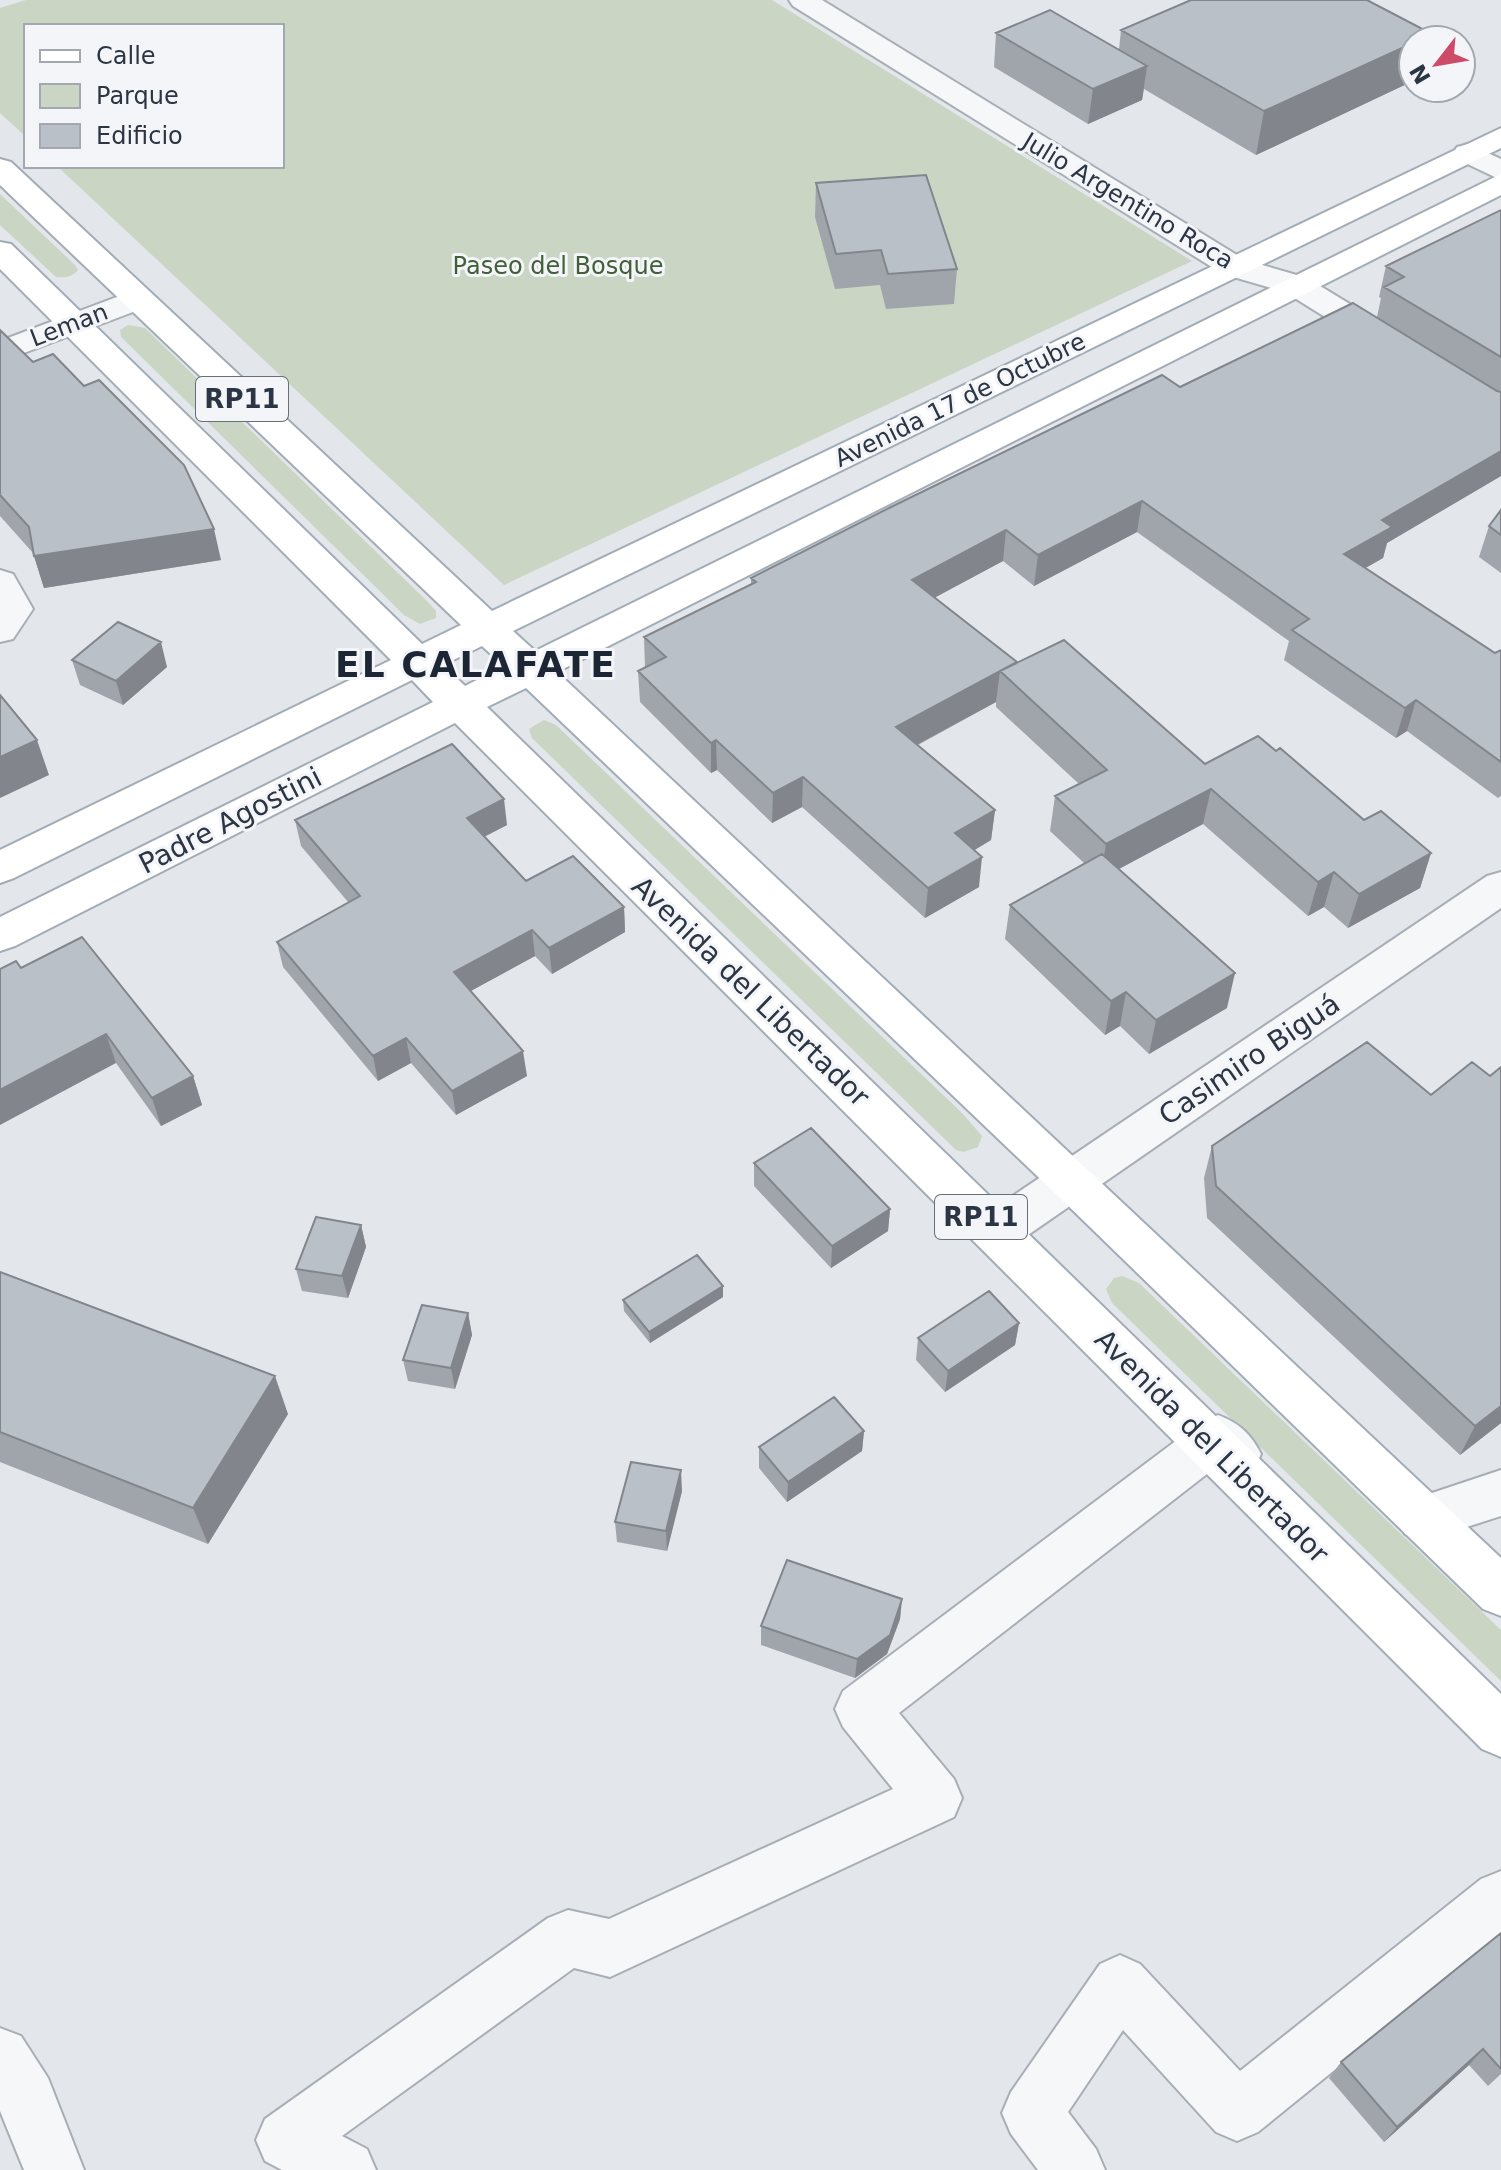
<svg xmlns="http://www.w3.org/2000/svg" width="1501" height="2170" font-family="'DejaVu Sans',sans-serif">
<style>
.green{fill:#cad5c4}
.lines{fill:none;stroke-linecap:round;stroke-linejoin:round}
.minor-casing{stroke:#a8aeb5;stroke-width:4}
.major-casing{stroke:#a2acb7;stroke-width:4}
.minor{fill:#f6f7f9;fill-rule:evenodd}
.major{fill:#fff;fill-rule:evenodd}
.wall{fill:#a0a5ac}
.shaded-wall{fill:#82868c}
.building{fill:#bac0c8;stroke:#82868c;stroke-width:2}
.labels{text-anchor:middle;stroke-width:6;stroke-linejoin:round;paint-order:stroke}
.far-street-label{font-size:24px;fill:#2b3543;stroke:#f3f5f8}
.far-park-label{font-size:24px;fill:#425f38;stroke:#f3f5f8}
.shield{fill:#f3f5f8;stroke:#676f79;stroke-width:2}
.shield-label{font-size:26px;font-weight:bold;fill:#2b3543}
.street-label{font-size:28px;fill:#2b3543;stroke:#f3f5f8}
.district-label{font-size:36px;font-weight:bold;letter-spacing:2px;fill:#1d2634;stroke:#f3f5f8}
</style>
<rect width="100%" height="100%" fill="#e3e7eb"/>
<path class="green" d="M26,0H772L1192,261L504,585L57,166H282V26H26V137L0,113V8Z
M0,194L75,265L78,270C72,277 65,278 56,277L0,225Z
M128,325L145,328L429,603L436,611V618L420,624L404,615L121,337L120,330Z
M544,720L556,725L963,1114L982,1136L978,1147L964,1152L956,1150L532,738L529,729Z
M1122,1276L1139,1283L1501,1630V1681L1112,1303L1106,1289L1114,1278Z"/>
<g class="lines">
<defs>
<path id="minor" d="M789,0H822L1245,260L1307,278L1399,334L1403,341L1399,348L1387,351L1375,348L1285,292L1223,274L793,6Z
M1468,144L1501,159V180L1457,159L1453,153L1457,147Z
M138,289L149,292L154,299L149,306L0,362V341Z
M0,570L13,574L33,609L13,639L0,642Z
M1501,872V908L1012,1246L996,1251L980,1246L973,1232L980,1218L1487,876Z
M1218,1415C1239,1423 1251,1434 1261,1454L1254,1470L1236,1476L1216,1467L899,1713L954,1779L962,1798L954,1817L610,1977L574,1968L342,2136L367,2149L376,2170H282L265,2161L256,2140L265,2119L548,1918L568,1910L609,1919L893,1789L843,1727L835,1709L843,1691L1201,1422Z
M1501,1470V1516L1423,1541L1405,1534L1398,1518L1405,1502Z
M1501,1871V1935L1258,2132L1237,2141L1216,2132L1123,2030L1068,2112L1096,2149L1105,2170H1038L1011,2134L1002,2113L1011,2092L1100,1964L1120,1955L1140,1964L1240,2071L1481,1879Z
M0,2028L21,2036L48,2078L84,2170H24L0,2111Z"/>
<path id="major" d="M1501,128V148L513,631L535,651L1501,174V195L557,672L1501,1558V1616L1483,1609L1055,1193L526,688L487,707L1501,1694V1757L1482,1749L455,723L15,946L0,951V917L433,702L412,680L14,878L0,883V850L391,660L0,269V242L11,244L422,644L461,625L0,185V159L11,162L492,611ZM482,646L504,666L465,686L443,665Z"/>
</defs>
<use href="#minor" class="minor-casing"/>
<use href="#major" class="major-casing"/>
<use href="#minor" class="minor"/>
<use href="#major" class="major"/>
</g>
<path class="wall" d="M1121,30L1432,34L1431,40H1413V81L1256,155L1144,89L1142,100L1088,124L994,67L996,33L1119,49Z
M816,183L957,269L954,304L886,309L880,285L835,289L815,217Z
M1501,210V476L1387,543L1383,558L1365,568L1495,653L1501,650V796L1498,798L1407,731L1396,738L1284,660L1289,641L1137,532L1034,586L1003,561L935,597L1017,662L1205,764L1276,751L1364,820L1431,853L1420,888L1348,928L1324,907L1308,916L1203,824L1119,869L1227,1008L1149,1054L1120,1026L1105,1035L1005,939L1010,905L1084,863L1050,831L1055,796L1079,784L996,707V702L918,745L995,810L991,840L975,850L979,887L925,918L802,807L772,823L717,770L711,773L640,702L638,671L645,668L644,637L751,585V578L1180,387L1377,317L1381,298L1379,297L1386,266Z
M0,330L221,560L44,588L33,553L0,516Z
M1501,510V573L1479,557L1489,526Z
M72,660L167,667L123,705L80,685Z
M295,820L507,825L484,837L526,881L624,907L625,932L552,974L535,956L470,991L527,1076L456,1115L411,1063L378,1081L283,967L277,942L348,902L301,846Z
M21,968L193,1076L202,1105L161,1126L116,1063Z
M1212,1146L1501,1423L1460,1455L1207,1218L1204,1178Z
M754,1163L890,1209L888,1231L831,1268L754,1186Z
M361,1225L366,1247L348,1298L302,1291L296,1269Z
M0,1272L288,1414L208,1544L0,1462Z
M723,1297L650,1343L624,1311L623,1300Z
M468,1313L472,1335L455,1389L408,1381L403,1360Z
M1019,1323L1015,1345L945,1392L916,1360L918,1338Z
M864,1431L862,1451L787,1502L759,1468V1447Z
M682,1491L667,1551L617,1542L615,1522Z
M902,1599L900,1619L887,1654L855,1678L761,1645V1626Z
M1501,1933V2074L1488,2086L1469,2065L1384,2142L1329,2078L1341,2062Z"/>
<path class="shaded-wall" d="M1432,34L1431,40H1419Z
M1413,43V81L1256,155L1264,111Z
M1147,66L1142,100L1088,124L1093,89Z
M1501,451V476L1387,543L1383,558L1336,585L1344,554L1382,520Z
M1142,501L1137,532L1034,586L1038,555Z
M214,529L221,560L44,588L34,556Z
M1006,530L1003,561L910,611L912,580Z
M161,642L167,667L123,705L116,681Z
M1000,671L996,702L894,757L896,727Z
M1416,700L1407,731L1396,738L1405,708Z
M37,740L49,775L0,798V757Z
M716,740L717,770L711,773V743Z
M803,777L802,807L772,823L773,793Z
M1211,789L1203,824L1100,879L1106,844Z
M504,799L507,825L470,844L467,818Z
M995,810L991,840L952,863L955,833Z
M1431,853L1420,888L1348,928L1359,894Z
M982,857L979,887L925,918L928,888Z
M1334,872L1324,907L1308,916L1318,882Z
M624,907L625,932L552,974L549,948Z
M532,930L535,956L458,998L454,972Z
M1235,973L1227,1008L1149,1054L1156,1020Z
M1126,992L1120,1026L1105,1035L1111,1001Z
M106,1034L116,1063L0,1125V1090Z
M406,1038L411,1063L378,1081L373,1056Z
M523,1051L527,1076L456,1115L452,1091Z
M193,1076L202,1105L161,1126L152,1098Z
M890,1209L888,1231L831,1268L832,1246Z
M361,1225L366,1247L348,1298L342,1276Z
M723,1286V1297L650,1343L649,1332Z
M468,1313L472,1335L455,1389L451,1368Z
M1019,1323L1015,1345L945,1392L948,1371Z
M275,1376L288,1414L208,1544L193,1508Z
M1501,1406V1423L1460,1455L1475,1426Z
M864,1431L862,1451L787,1502L788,1482Z
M681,1470L682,1491L667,1551L666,1531Z
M902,1599L900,1619L887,1654L855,1678L857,1659Z
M1483,2049L1469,2065L1384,2142L1397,2127Z"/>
<path class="building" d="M1191,0H1367L1432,34L1419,40H1413V43L1264,111L1121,30Z
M1050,10L1147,66L1093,89L996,33Z
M926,175L957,269L888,274L881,250L836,254L816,183Z
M1501,210V357L1384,287L1404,277L1386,266Z
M1353,303L1497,391L1501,392V451L1382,520L1392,527L1344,554L1495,653L1501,650V762L1416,700L1405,708L1292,630L1309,619L1142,501L1038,555L1006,530L912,580L1017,662L896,727L995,810L955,833L982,857L928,888L803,777L773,793L716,740L711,743L638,671L666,657L644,637L756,582L751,578L891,507L1162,375L1180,387Z
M0,330L33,362L53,354L84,386L99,380L184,465L214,529L34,556L29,527L0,495Z
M1501,510V535L1489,526Z
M118,622L161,642L116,681L72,660Z
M1064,640L1205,764L1258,736L1276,751L1280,748L1364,820L1381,811L1431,853L1359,894L1334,872L1318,882L1211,789L1106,844L1055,796L1107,770L1000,671Z
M0,695L37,740L0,757Z
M452,744L504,799L467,818L526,881L573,856L624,907L549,948L532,930L454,972L523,1051L452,1091L406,1038L373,1056L277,942L360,896L295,820Z
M1102,854L1235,973L1156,1020L1126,992L1111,1001L1010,905Z
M82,937L193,1076L152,1098L106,1034L0,1090V969L16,961L21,968Z
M1367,1042L1431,1095L1472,1062L1490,1076L1501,1067V1406L1475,1426L1216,1186L1212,1146Z
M811,1128L890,1209L832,1246L754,1163Z
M316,1217L361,1225L342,1276L296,1269Z
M697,1255L723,1286L649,1332L623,1300Z
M0,1272L275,1376L193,1508L0,1432Z
M989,1291L1019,1323L948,1371L918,1338Z
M422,1305L468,1313L451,1368L403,1360Z
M834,1397L864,1431L788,1482L759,1447Z
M631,1462L681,1470L666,1531L615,1522Z
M787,1560L902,1599L890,1635L857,1659L761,1626Z
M1501,1933V2069L1483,2049L1397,2127L1341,2062Z"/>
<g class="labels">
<g class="far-street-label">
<text transform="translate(1128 201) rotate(31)" y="8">Julio Argentino Roca</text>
<text transform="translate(69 325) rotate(-21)" y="8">Leman</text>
<text transform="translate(960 400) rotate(-26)" y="8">Avenida 17 de Octubre</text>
</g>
<g class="far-park-label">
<text x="558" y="274">Paseo del Bosque</text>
</g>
<g class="shield">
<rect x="196" y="377" width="92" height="44" rx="6"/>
<rect x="935" y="1195" width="92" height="44" rx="6"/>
</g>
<g class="shield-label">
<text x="242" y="408">RP11</text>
<text x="981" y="1226">RP11</text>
</g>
<g class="street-label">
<text transform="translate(230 820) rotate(-27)" y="10">Padre Agostini</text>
<text transform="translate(751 991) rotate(44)" y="10">Avenida del Libertador</text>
<text transform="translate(1249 1059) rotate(-34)" y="10">Casimiro Biguá</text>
<text transform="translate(1212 1446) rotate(45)" y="10">Avenida del Libertador</text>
</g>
<g class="district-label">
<text x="476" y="677">EL CALAFATE</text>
</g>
</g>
<rect x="24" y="24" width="260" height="144" fill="#f3f5f8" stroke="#a3a8b0" stroke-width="2"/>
<rect x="40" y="50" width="40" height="12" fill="#ffffff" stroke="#a3a8b0" stroke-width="2"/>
<text x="96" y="64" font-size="24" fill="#2b3543">Calle</text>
<rect x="40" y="84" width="40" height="24" fill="#cad5c4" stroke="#a3a8b0" stroke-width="2"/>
<text x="96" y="104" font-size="24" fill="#2b3543">Parque</text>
<rect x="40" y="124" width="40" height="24" fill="#bac0c8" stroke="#a3a8b0" stroke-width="2"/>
<text x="96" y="144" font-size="24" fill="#2b3543">Edificio</text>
<g transform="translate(1437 64) rotate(239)"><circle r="38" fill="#f3f5f8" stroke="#a3a8b0" stroke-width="2"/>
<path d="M0-6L14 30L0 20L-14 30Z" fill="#cd4a68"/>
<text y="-12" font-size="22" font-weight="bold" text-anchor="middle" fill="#2b3543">N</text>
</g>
</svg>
